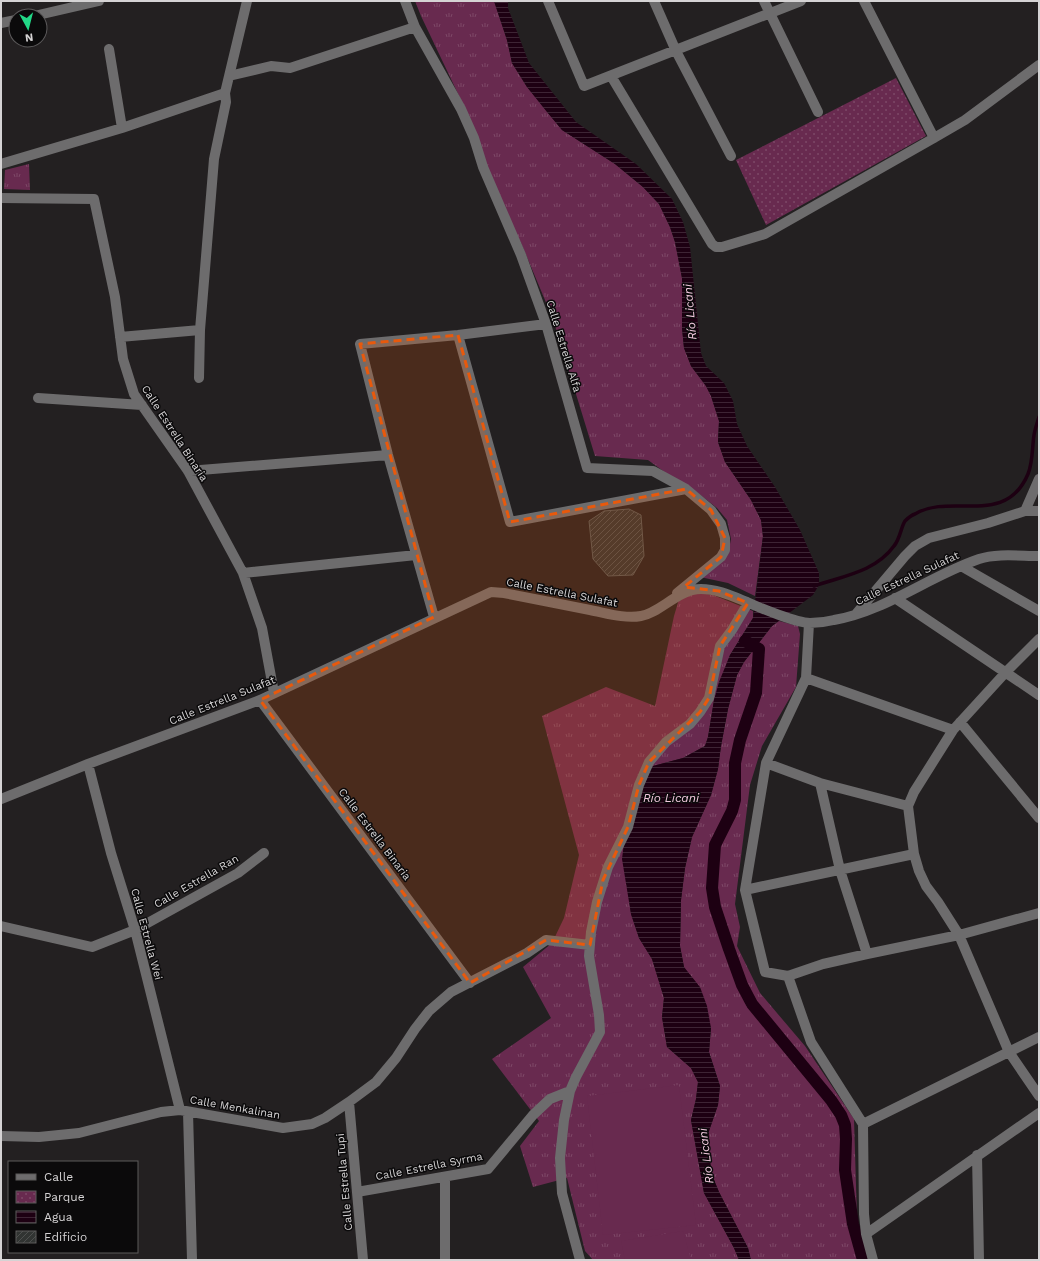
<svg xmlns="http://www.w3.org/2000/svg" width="1040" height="1261" font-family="'Work Sans',sans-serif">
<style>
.grass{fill:url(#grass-tufts)}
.park{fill:url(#park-dots)}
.pitch{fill:#682a4f}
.water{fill:url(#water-rules)}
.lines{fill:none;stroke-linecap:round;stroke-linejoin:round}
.stream{stroke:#1d0012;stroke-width:3.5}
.canal{stroke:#1d0012;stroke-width:12}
.building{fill:url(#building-hatch);stroke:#555856}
.minor{stroke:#6d6c6d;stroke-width:10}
.marked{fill:#e8590c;fill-opacity:0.2;stroke:#e8590c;stroke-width:3;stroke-dasharray:8 5;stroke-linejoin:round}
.labels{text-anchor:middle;stroke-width:3;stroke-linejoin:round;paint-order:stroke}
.street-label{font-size:11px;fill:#d5d3d4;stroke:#0b0a0b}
.water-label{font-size:12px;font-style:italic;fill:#f3c9df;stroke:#0b0a0b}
</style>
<defs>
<pattern id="grass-tufts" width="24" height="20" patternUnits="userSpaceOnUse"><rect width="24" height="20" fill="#682a4f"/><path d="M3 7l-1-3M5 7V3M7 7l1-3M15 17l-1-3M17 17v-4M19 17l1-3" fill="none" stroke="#7d4867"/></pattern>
<pattern id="park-dots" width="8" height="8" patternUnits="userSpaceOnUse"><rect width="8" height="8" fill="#682a4f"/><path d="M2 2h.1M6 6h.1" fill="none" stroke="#7d4867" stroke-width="1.8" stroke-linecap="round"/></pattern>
<pattern id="water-rules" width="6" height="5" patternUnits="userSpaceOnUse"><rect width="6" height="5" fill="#1d0012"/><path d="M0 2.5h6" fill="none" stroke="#3d2434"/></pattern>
<pattern id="building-hatch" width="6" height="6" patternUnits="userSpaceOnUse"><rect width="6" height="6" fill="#313432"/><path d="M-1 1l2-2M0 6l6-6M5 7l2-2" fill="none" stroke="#4e504f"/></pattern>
</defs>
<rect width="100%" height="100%" fill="#232021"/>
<path class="grass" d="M415,1H494L507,40L512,63L527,87L562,130L615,164L643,187L659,204L670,227L675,242L682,278V328L684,348L691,366L706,386L711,396L719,421L718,442L725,462L751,500L761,520L763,536L755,596L728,583L700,577L728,554L731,539L727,520L717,508L698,493L670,476L648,460L595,456L553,319L521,243L500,203L471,121L421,16Z
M29,164L30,190L4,189L5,170Z
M694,592L713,595L753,611V618L730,655L714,700L708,737L705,746L683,758L653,766L628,891L631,914L639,938L652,959L664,998L662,1017L667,1047L691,1068L698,1082L696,1099L691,1120L704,1193L734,1248L739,1260H593L585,1251L567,1178L533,1187L520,1146L539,1121L492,1059L551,1018L523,967L552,943L564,918L579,855L542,716L606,687L655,706L674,616L680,596Z
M779,621L798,626L800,634L796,687L762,746L750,785L735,904L740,927L737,946L760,993L805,1046L854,1119L857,1219L863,1260H751L748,1248L719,1192L712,1175L708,1147L709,1131L718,1105L720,1086L709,1052L711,1028L684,967L680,946L681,900L685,868L692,837L711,795L718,769L721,746L728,709L737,675L744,662L772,626Z"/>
<path class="park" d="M896,78L926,136L766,225L736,160Z"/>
<path class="pitch" d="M679,1085L696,1225L603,1235L587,1096Z
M683,1231L691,1260H625L621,1241Z"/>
<path class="water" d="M494,1H508V8L529,63L576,122L636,164L672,199L683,222L690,247L701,353L706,366L724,383L733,401L737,424L747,446L775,487L800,530L819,573V585L813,595L772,626L744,662L737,675L728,709L721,746L718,769L711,795L692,837L685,868L681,900L680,946L684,967L700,987L707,1006L711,1028L709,1052L720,1086L718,1105L709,1131L708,1147L712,1175L719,1192L748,1248L751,1260H739L734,1248L704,1193L691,1120L696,1099L698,1082L691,1068L667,1047L662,1017L664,998L652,959L639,938L631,914L622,859L625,835L641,776L653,766L683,758L705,746L708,737L714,700L719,682L730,655L753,618L763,536L761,520L751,500L725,462L718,442L719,421L711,396L706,386L691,366L684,348L682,328V278L675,242L670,227L659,204L643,187L615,164L562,130L547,112L527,87L512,63L507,40Z"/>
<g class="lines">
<path class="stream" d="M814,586C843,576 875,572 894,546C900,539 901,527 905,521C907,519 912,515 915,514C952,492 1005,528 1028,474C1033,462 1032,448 1034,435C1035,429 1037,423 1039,417"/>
<path class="canal" d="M745,641L759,649L756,693L740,740L735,763V800L732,811L715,845L712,888L715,907L729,949L742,985L752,1004L831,1100L841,1115L845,1125L846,1139L845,1170L853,1224L863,1260"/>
</g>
<path class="building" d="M629,509L641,515L644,556L633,575L608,576L593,559L589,521L604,511Z"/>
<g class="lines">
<path class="minor" d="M405,1L415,27L461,109L474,138L483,167L521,255L546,324L587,468L653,471L686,489L711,510L721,524L725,538V550L721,557L677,593
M548,1L584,86L801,1
M654,1L676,51L731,156
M764,1L818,112
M864,1L934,138
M34,16L99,1
M1,23L16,20
M109,49L122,128
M229,76L271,66L290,68L415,27
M611,76L712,244L716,247H722L765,234L934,138L965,120L1039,65
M1,164L122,128L225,93
M1,198L94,199L115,297L123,359L134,394L188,471L243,573L262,628L274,693
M458,335L510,522L686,489
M120,337L200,330
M199,378L200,330L214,159L226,102L225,93L247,1
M38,398L142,405
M188,471L388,455
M1025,511L1039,479
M961,566L1039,611
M243,573L416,555
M895,598L1039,695
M856,614L905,556L915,546L929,538L988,523L1025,511H1039
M434,617L388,455L360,344L458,335L546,324
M809,623L806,678L766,763L745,890L765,972L788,976L811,1042L863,1124L864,1214L866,1234L873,1260
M1039,639L1006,672L953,730L914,792L908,806L914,854L919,871L926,886L938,902L959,935L1009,1052L1039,1096
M806,678L953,730
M260,700L470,983
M960,722L1039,818
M766,763L820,783L908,806
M88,764L111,853L135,930L180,1110
M820,783L840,870L867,954
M1,799L88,764L260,700L491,592L504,593C533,599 561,604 590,610C606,613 625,619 641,616C660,613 678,589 701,589C717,589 732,596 747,602C760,608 797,623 810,623C818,623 826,622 834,620C886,611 929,576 979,559C997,553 1020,556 1039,556
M745,890L914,854
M1,926L92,947L135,930L238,873L264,853
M788,976L823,964L867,954L959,935L1039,913
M349,1102L363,1260
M188,1112L192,1260
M863,1124L1039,1037
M1,1136L39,1137L79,1133L161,1112L180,1110L283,1128L312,1124L325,1118L349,1102L376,1082L396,1058L415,1029L429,1011L451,992L527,953L546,940L590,945
M977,1155L979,1260
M357,1192L488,1169L533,1115L550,1099L570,1091
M866,1234L1039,1113
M445,1260V1177
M580,1260L562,1193L560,1158L564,1120L570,1091L576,1077L600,1032L599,1015L589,956L591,932L597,902L608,867L628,827L639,785L649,762L666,742L690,724L700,712L709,698L720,646L732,630L748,603"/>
</g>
<path class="marked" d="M458,335L510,522L686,489L711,510L725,538L721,557L684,587L719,591L748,603L720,646L709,698L700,712L649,762L639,785L628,827L603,880L590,945L546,940L470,983L260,700L434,617L360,344Z"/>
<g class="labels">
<g class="street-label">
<text transform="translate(564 346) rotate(73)" y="4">Calle Estrella Alfa</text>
<text transform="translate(175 433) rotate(57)" y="4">Calle Estrella Binaria</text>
<text transform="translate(907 578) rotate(-25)" y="4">Calle Estrella Sulafat</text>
<text transform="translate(562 592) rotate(11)" y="4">Calle Estrella Sulafat</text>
<text transform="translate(222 700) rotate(-22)" y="4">Calle Estrella Sulafat</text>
<text transform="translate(375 834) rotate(53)" y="4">Calle Estrella Binaria</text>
<text transform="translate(196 881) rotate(-30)" y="4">Calle Estrella Ran</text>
<text transform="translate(147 934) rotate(75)" y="4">Calle Estrella Wei</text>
<text transform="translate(235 1107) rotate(10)" y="4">Calle Menkalinan</text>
<text transform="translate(429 1166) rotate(-11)" y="4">Calle Estrella Syrma</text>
<text transform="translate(344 1182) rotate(-95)" y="4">Calle Estrella Tupi</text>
</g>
<g class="water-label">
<text transform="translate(690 312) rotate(-95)" y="4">Río Licani</text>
<text x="671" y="802">Río Licani</text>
<text transform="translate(706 1156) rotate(-97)" y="4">Río Licani</text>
</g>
</g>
<rect width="1040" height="1261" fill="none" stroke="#d5d3d4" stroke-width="4"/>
<rect x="8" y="1161" width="130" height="92" fill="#0b0a0b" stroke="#5c5a5b"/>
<rect x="16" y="1174" width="20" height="6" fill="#6d6c6d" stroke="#5c5a5b"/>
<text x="44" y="1181" font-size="12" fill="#d5d3d4">Calle</text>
<rect x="16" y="1191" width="20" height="12" fill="url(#park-dots)" stroke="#5c5a5b"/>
<text x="44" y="1201" font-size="12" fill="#d5d3d4">Parque</text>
<rect x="16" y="1211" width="20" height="12" fill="url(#water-rules)" stroke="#5c5a5b"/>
<text x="44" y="1221" font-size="12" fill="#d5d3d4">Agua</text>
<rect x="16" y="1231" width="20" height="12" fill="url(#building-hatch)" stroke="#5c5a5b"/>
<text x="44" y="1241" font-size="12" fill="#d5d3d4">Edificio</text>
<g transform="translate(28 28) rotate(173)"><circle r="19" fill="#0b0a0b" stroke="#5c5a5b"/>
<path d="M0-3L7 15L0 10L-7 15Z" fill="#22d887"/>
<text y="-6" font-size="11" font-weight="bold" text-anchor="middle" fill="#d5d3d4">N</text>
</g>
</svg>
